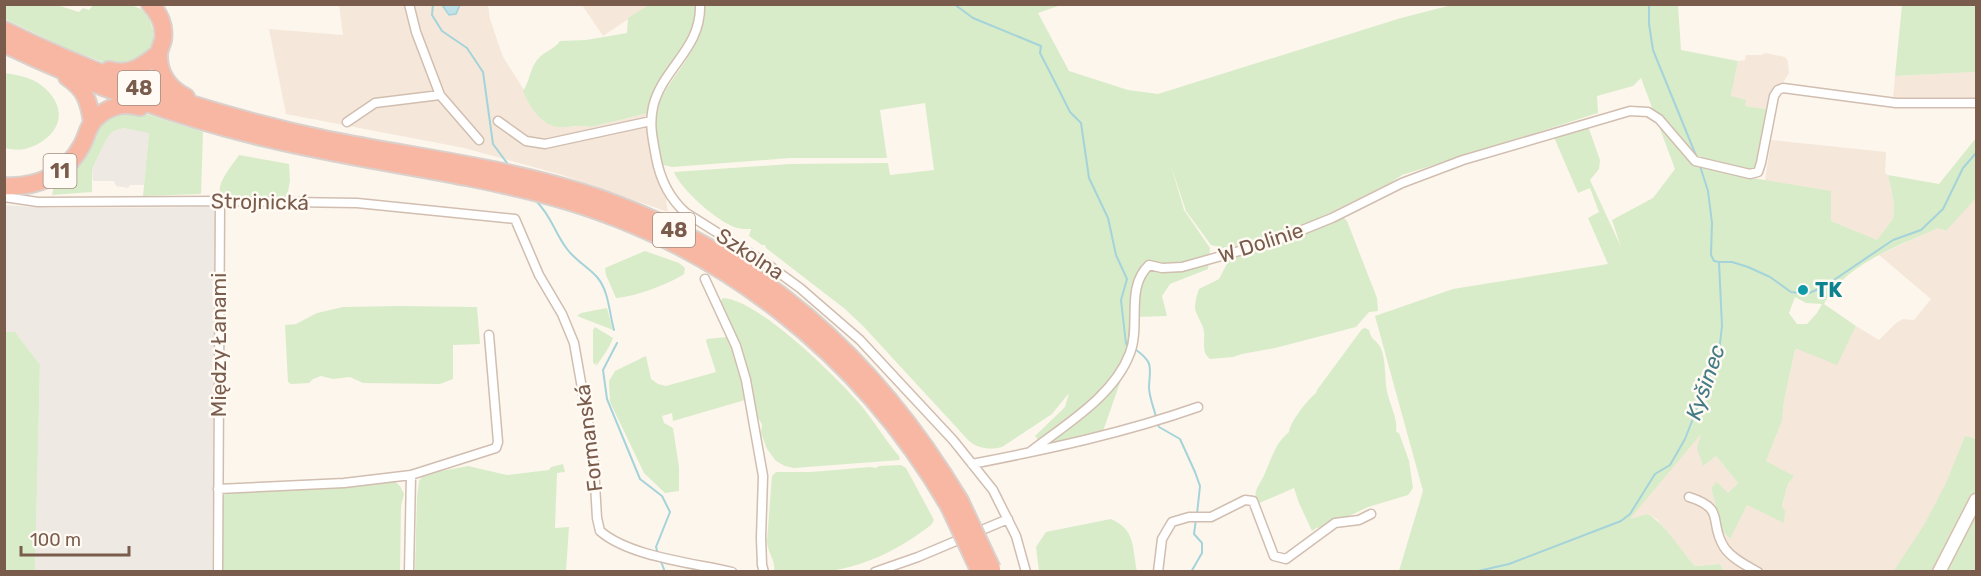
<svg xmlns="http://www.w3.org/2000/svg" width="1981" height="576" font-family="Rubik,sans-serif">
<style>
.residential{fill:#f5e8da}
.industrial{fill:#efe9e4}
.green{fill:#d8ecc9;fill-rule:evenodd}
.water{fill:#bfe3e8;stroke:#a5d3da;stroke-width:1.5}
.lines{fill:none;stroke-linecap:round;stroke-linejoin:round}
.stream{stroke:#a5d3da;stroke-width:2}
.street-casing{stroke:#d1beb0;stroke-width:11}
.secondary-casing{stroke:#d6c0b0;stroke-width:15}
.highway-casing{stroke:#dad1cd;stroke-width:20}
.street{stroke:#fff;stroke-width:8}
.secondary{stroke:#fff;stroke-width:12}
.highway{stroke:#f7b7a3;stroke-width:16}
.highway-bridge-casing{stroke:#dad1cd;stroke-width:20;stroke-linecap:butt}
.highway-bridge{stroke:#f7b7a3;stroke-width:16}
.culture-dot{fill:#0f9aa8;stroke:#fffaf3;stroke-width:2}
.labels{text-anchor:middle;stroke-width:5;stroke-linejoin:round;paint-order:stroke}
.shield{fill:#fffaf3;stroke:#a28b7f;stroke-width:1.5}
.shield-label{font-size:20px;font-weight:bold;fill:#7a5c4d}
.street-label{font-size:21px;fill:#7a5c4d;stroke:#fffaf3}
.culture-label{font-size:21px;font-weight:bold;fill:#0d838f;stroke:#fffaf3;text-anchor:start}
.water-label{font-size:22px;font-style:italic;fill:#437c86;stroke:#fffaf3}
</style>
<rect width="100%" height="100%" fill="#fdf6ec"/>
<path class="residential" d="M339,5H488L490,19L503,57L524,90L526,98L543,121L574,127L582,124L591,127L648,113L654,127L668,212L559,174L464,148L286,114L269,29L343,35Z
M582,5H649L603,36Z
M1765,53L1785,57L1788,62L1789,73L1766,109L1745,106L1731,96L1738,61L1745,60L1746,55H1761Z
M1976,72V98H1893L1895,76Z
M1771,140L1886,152L1885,173L1888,175L1894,203L1893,219L1877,241L1831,221L1765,180Z
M1976,198V507L1943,571H1724L1720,564L1695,566L1675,543L1657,519L1647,514L1629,520L1703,431V465L1716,456L1738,483L1728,493L1711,488L1723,532L1729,539L1747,505L1782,507L1788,484L1793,476L1766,461L1782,421L1784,401L1795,350L1849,340L1856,326L1879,340L1896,323L1903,319L1914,320L1931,299L1879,255L1939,227L1944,231Z"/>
<path class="industrial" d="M123,128L149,132L144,185H130L128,188L116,186L114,181H93L92,169L106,140L112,132Z
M4,205L50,208L216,207L212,571H35L40,366L16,333L5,332Z"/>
<path class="green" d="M4,5H57L79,12L83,8L89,10L93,5H131L141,9L149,18L153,30V41L148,52L130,64H108L68,49L5,19Z
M649,5H693L696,7L692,32L653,98L648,113L591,127C579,124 570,128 558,127C541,125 529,106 523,91C530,81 529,71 537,60C544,51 554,50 560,41L586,40L627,33L628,18Z
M705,5H1061L1038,13L1069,71L1128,90L1158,94L1401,18L1452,5H1678L1681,50L1738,61L1731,96L1746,100L1745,106L1766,109L1756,170L1740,176L1831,191V221L1877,240L1893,219L1894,203L1888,175L1939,184L1976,138V198L1946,231L1938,228C1899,246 1846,263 1824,304L1856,326L1837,365L1797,349L1795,350L1784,401L1782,421L1766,461L1794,476L1788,484L1782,506L1785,511L1784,523L1747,505L1730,539L1723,532L1711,488L1717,482L1728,493L1738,483L1716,456L1703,466L1697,448L1701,434L1630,519L1647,514C1663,521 1682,552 1695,566L1720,564L1724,571H1399L1423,491L1375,316L1453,289L1608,264L1588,218L1599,212L1590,188L1578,193L1553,135L1588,126L1600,160L1599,169L1590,180L1621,247L1612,220L1653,198L1675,169L1641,78L1633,86L1597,96L1598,113L1402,175L1390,183L1315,220L1241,245L1223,248L1211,245L1186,211L1171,166L1184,210L1210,248L1208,269L1170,284L1162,296L1167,316L1136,317L1126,366L1103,431L1043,446L1035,436L1065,407L1069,393L1052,414L1002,447C990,450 979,449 969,441L864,327L845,309L766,248L765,245H762L749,236L751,229C747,229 741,229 737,228C719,223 680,189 674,172L790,164L888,163L890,175L934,170L925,103L880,110L887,158H790L672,167L660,164C658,152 654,139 654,127C653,84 708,55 705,5ZM1795,297L1806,303L1822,304L1817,313L1807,324H1797L1789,313Z
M1902,5H1976V72L1895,76Z
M5,73C16,75 31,77 41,85C66,104 65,130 36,145C25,150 17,151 5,148Z
M130,109L203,132L201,194L143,196L149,133L123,128L112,132L106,140L92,169V192L52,195L54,185L72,168L95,131L111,114Z
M239,155L289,164L290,181L287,196H221C215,184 232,166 239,155Z
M1344,218L1347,221L1377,298L1378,311L1369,312L1356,327L1275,348L1242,354L1233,357L1210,359C1201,352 1205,342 1204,332C1203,323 1196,316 1195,308C1195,302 1197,294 1199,289L1219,279L1230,258Z
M645,251L679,263L685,268L684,274C672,283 631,298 616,298L606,275L605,268Z
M723,298C758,299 840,380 863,408C876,424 886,441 899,456L900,460L794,468L785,466L776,461L767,449L761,433L762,424L756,415L745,362L719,303Z
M399,306L477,307L480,344L453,345V379L440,384L363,383L350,377L333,379L321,376L313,379L309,383L291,384L288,382L285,325L296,324L317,313L343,307Z
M607,308L613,330L577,316L581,313Z
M595,327L613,338C609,349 602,357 596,367L597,362L595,365L593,362V330Z
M1365,328L1369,330C1372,341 1373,337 1379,345C1387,356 1384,383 1388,395C1391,408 1398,419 1396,432L1399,433L1409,461L1413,488L1408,495L1368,507L1326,527L1316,528L1312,531L1299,503L1294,488L1257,504C1252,489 1260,486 1265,473C1272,458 1275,443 1289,432C1290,422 1308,399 1316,393L1317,390L1362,329Z
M4,332H15L40,365L35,571H5Z
M726,337C741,351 742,380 745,400L673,421L672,413L662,416L664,423L673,428L679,467V491L665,493L644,473L610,402L609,381L615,371L646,356L651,379L658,384L666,386L716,372L706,341L707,339Z
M1965,436L1976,439V491L1935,571L1893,572L1924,525L1946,483Z
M563,464L565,472L557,473L555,528L569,527L566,571H415L417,497L419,481L422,477L441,471L468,466L507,475L549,470L551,467Z
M901,465L906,468L934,520L931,525C901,548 869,565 830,571C812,574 792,572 774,571C776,560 767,552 767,541L772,476L776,472H811L870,467L876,468L879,466Z
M393,480L400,486L404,494L401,506L400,571L220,572L222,498L226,493L236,491L312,489Z
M1976,507V571H1943Z
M1111,519C1136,530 1132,547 1137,571H1039L1036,547L1046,532Z"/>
<path class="water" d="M442,5V4L460,5L456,14L449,15Z"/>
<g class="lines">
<path class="stream" d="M433,4L432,15L442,31L467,48L483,72L493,144L507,163
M954,4L973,18L1041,46L1040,53L1058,88L1070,112L1081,123L1089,178L1108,218L1116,255L1127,279L1121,300L1126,344L1130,346
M1649,4V24L1653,50L1697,158
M537,202C552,217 554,232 567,249C575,260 588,267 597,277C609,291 609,312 614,330
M1719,262H1732L1748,267L1770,277L1791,292L1807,294L1825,286L1893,240L1921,230L1943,209L1963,168L1976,153
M617,343L603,370L607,399L640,479L662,496L670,512L656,547L658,554
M1135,349C1154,363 1150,366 1149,387C1149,397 1154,408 1156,417
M1157,422L1159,427L1180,439L1195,472L1200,486L1197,514
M660,559L665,572
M1191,572L1202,553V543L1194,534L1196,519
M1474,572L1509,564L1621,521L1630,514L1655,474L1670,465L1685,439L1719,352L1722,326L1719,262L1714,261L1711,255L1712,223L1708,191L1700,166"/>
<defs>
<path id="street" d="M409,4L416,32L440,95L479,140
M700,4C702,49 662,68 653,107C649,125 653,140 656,157C660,179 670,199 686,213L767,264L800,288L860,340L898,381L953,440L993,490L1016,536L1026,572
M498,121L526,141L545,144L651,121
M347,122L375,103L440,95
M4,197L38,202L220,201L357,203L515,219L539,275L562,314L574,343L593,450L597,518L600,531C630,557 694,563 732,572
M705,279L736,346L746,380L763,476L761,538L762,565L764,572
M1030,452C1066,424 1114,396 1130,353C1141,324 1125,288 1149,265L1162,268L1182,267L1275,241L1332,218L1402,183L1463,160L1630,111L1648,112L1659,119L1695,161L1750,174L1758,172L1761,163L1774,96L1778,90L1783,88L1896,103H1976
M972,464C1049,449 1124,433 1198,407
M218,489L344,483L411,475L496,448L498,442L489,335
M1689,497C1727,509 1708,522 1724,547C1731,558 1747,566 1758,572
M218,572L220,201
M409,572L411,475
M875,572L918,557L1008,519
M1158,572L1162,539L1172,522L1189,517H1211L1245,500L1253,501L1274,556L1286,559L1335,523L1359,520L1371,514"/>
<path id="secondary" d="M1939,572L1976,500"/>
<path id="highway" d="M150,4C160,14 165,26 163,40C162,45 159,49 159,54C158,73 169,89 186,97
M4,30C107,81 216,116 329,140C419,158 512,168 599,198C759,254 874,357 960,501
M4,44C88,84 176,117 266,138C360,161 457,171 550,196C720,242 861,354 949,506
M109,70C130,76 143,66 159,53
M67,77C85,89 89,101 92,122
M4,186C37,188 66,175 82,145C86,138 88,127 94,120C107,107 121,102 140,107"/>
</defs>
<use href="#street" class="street-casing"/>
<use href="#secondary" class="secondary-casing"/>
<use href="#highway" class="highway-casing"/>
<use href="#street" class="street"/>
<use href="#secondary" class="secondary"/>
<use href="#highway" class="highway"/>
<defs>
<path id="highway-bridge" d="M960,501L992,569
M949,506L980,572"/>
</defs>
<use href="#highway-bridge" class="highway-bridge-casing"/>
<use href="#highway-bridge" class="highway-bridge"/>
</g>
<circle class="culture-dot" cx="1803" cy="290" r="6"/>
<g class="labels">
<g class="shield">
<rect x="118" y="71" width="42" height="34" rx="4.5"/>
<rect x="43.5" y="154" width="33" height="34" rx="4.5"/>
<rect x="653" y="213" width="42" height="34" rx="4.5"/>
</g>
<g class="shield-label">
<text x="139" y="95">48</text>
<text x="60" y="178">11</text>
<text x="674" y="237">48</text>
</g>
<g class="street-label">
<text transform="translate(260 202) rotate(1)" y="7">Strojnická</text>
<text transform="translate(1261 243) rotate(-18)" y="7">W Dolinie</text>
<text transform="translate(750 254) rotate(33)" y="7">Szkolna</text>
<text transform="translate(219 345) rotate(-90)" y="7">Między Łanami</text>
<text transform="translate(589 438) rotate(-97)" y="7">Formanská</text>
</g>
<g class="culture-label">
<text x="1815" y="297">TK</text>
</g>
<g class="water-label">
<text transform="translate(1705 382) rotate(-71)" y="8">Kyšinec</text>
</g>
</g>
<rect width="1981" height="576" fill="none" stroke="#7a5c4d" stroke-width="12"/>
<path d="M21 546v9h108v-9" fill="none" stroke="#7a5c4d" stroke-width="3"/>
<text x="30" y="546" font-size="18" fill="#7a5c4d" stroke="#fffaf3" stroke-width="4.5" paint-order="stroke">100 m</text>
</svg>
